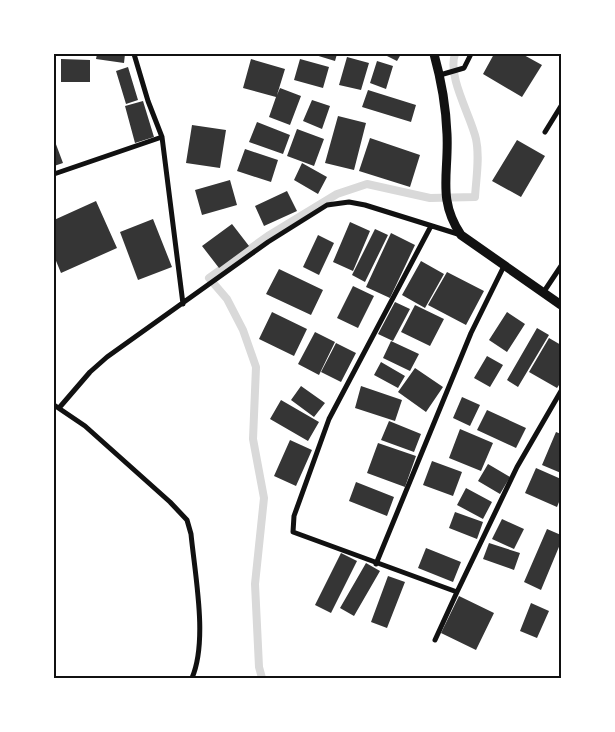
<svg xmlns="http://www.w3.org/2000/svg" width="615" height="732" font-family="Rubik,sans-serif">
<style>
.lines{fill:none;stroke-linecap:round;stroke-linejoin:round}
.stream{stroke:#d9d9d9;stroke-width:8}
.building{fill:#353535}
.minor{stroke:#111;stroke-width:5}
.tertiary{stroke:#111;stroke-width:9}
.neatline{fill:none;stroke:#111;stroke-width:2}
</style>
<rect width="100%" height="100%" fill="#fff"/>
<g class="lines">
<path class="stream" d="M262,678L259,667L255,584L264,498L253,439L256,367L243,330L227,299L209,278L268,236L337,194L367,184L430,198L475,197C476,179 480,157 476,139C471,116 447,77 455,54"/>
</g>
<path class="building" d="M97,54H125L124,63L96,59Z
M312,54H337L335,61Z
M383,54H401L397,61Z
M494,54H522L542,65L522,97L483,74Z
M347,57L369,63L361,90L339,85Z
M61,59L90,60V82H61Z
M251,59L285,69L277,95L280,88L301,96L290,125L269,117L276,97L243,88Z
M300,59L329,67L323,88L294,80Z
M377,61L393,66L386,89L370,83Z
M128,67L138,100L126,104L116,71Z
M368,90L416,105L411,122L362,107Z
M312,100L330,106L322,129L303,121Z
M143,101L154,137L135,143L125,106Z
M338,116L366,123L354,170L325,163Z
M257,122L290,135L283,154L249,142Z
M192,125L226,130L220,168L186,163Z
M297,129L324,139L314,166L287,156Z
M370,138L420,155L410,187L359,171Z
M54,139L63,163L54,166Z
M517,140L545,156L521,197L492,181Z
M245,149L278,160L271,182L237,171Z
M302,163L327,177L318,194L294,180Z
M230,180L237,205L202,215L195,190Z
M287,191L297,211L264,226L255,206Z
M96,201L117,248L61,273L54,256V220Z
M153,219L172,267L138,280L120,232Z
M350,222L370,231L353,271L333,262Z
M232,224L249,246L219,268L202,246Z
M375,229L388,235L365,282L352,275Z
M391,233L415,245L390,298L366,287Z
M318,235L334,243L319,275L303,267Z
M421,261L444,274L425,308L402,295Z
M279,269L323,290L311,315L266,294Z
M447,272L484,291L466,325L428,305Z
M353,286L374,296L358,328L337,318Z
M395,302L410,309L393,341L378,334Z
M415,305L444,319L430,346L401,332Z
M272,312L307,329L294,356L259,339Z
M507,312L525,324L507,352L489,340Z
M537,328L549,335L518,387L507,380Z
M315,332L335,342L319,375L298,364Z
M549,338L561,345V382L557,388L529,372Z
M391,341L419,354L410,371L383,358Z
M336,343L356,353L341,382L321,372Z
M487,356L503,365L490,387L474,378Z
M381,362L405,376L398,388L374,375Z
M415,368L443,387L426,412L398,392Z
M301,386L325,403L314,417L291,400Z
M361,386L402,400L395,421L355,408Z
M462,397L480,405L470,426L453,418Z
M281,400L319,422L308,441L270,419Z
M487,410L526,428L516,448L477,430Z
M389,421L421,434L414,452L381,440Z
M460,429L493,443L481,471L449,458Z
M556,432L561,434V473L542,465Z
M290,440L312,450L296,486L274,476Z
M378,443L416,456L405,487L367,473Z
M432,461L462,472L453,496L423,485Z
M488,464L510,477L500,494L478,481Z
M536,468L561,479V497L557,507L525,493Z
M356,482L394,497L387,516L349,501Z
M466,488L492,502L483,519L457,505Z
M455,512L483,522L477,539L449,528Z
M502,519L524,529L514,549L492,539Z
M547,529L561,535V542L541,590L524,582Z
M489,543L520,553L514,570L483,559Z
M426,548L461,562L453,582L418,568Z
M341,553L357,561L331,613L315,605Z
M366,563L380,571L354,616L340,608Z
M388,576L405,582L387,628L371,622Z
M459,596L494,613L476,650L441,633Z
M531,603L549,611L537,638L520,631Z"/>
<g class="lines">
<path class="minor" d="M134,54L148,101L162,137L183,304
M440,75L464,68L471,54
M545,132L561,106
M54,174L162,137
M431,226L329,419L294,516L293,532L457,592L517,467L561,391
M543,293L561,266
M54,405L85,426L170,502L187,520L191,534C195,575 208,641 192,678
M59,408L90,372L107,357L268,242L327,205L349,202L365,205L461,235
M376,564L471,333L504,266
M435,640L457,592"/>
<path class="tertiary" d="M434,54C441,79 446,107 447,134C449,174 437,199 461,235L561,305"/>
</g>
<rect width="615" height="732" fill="none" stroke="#ffffff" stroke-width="110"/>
<rect x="55" y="55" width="505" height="622" class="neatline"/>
</svg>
